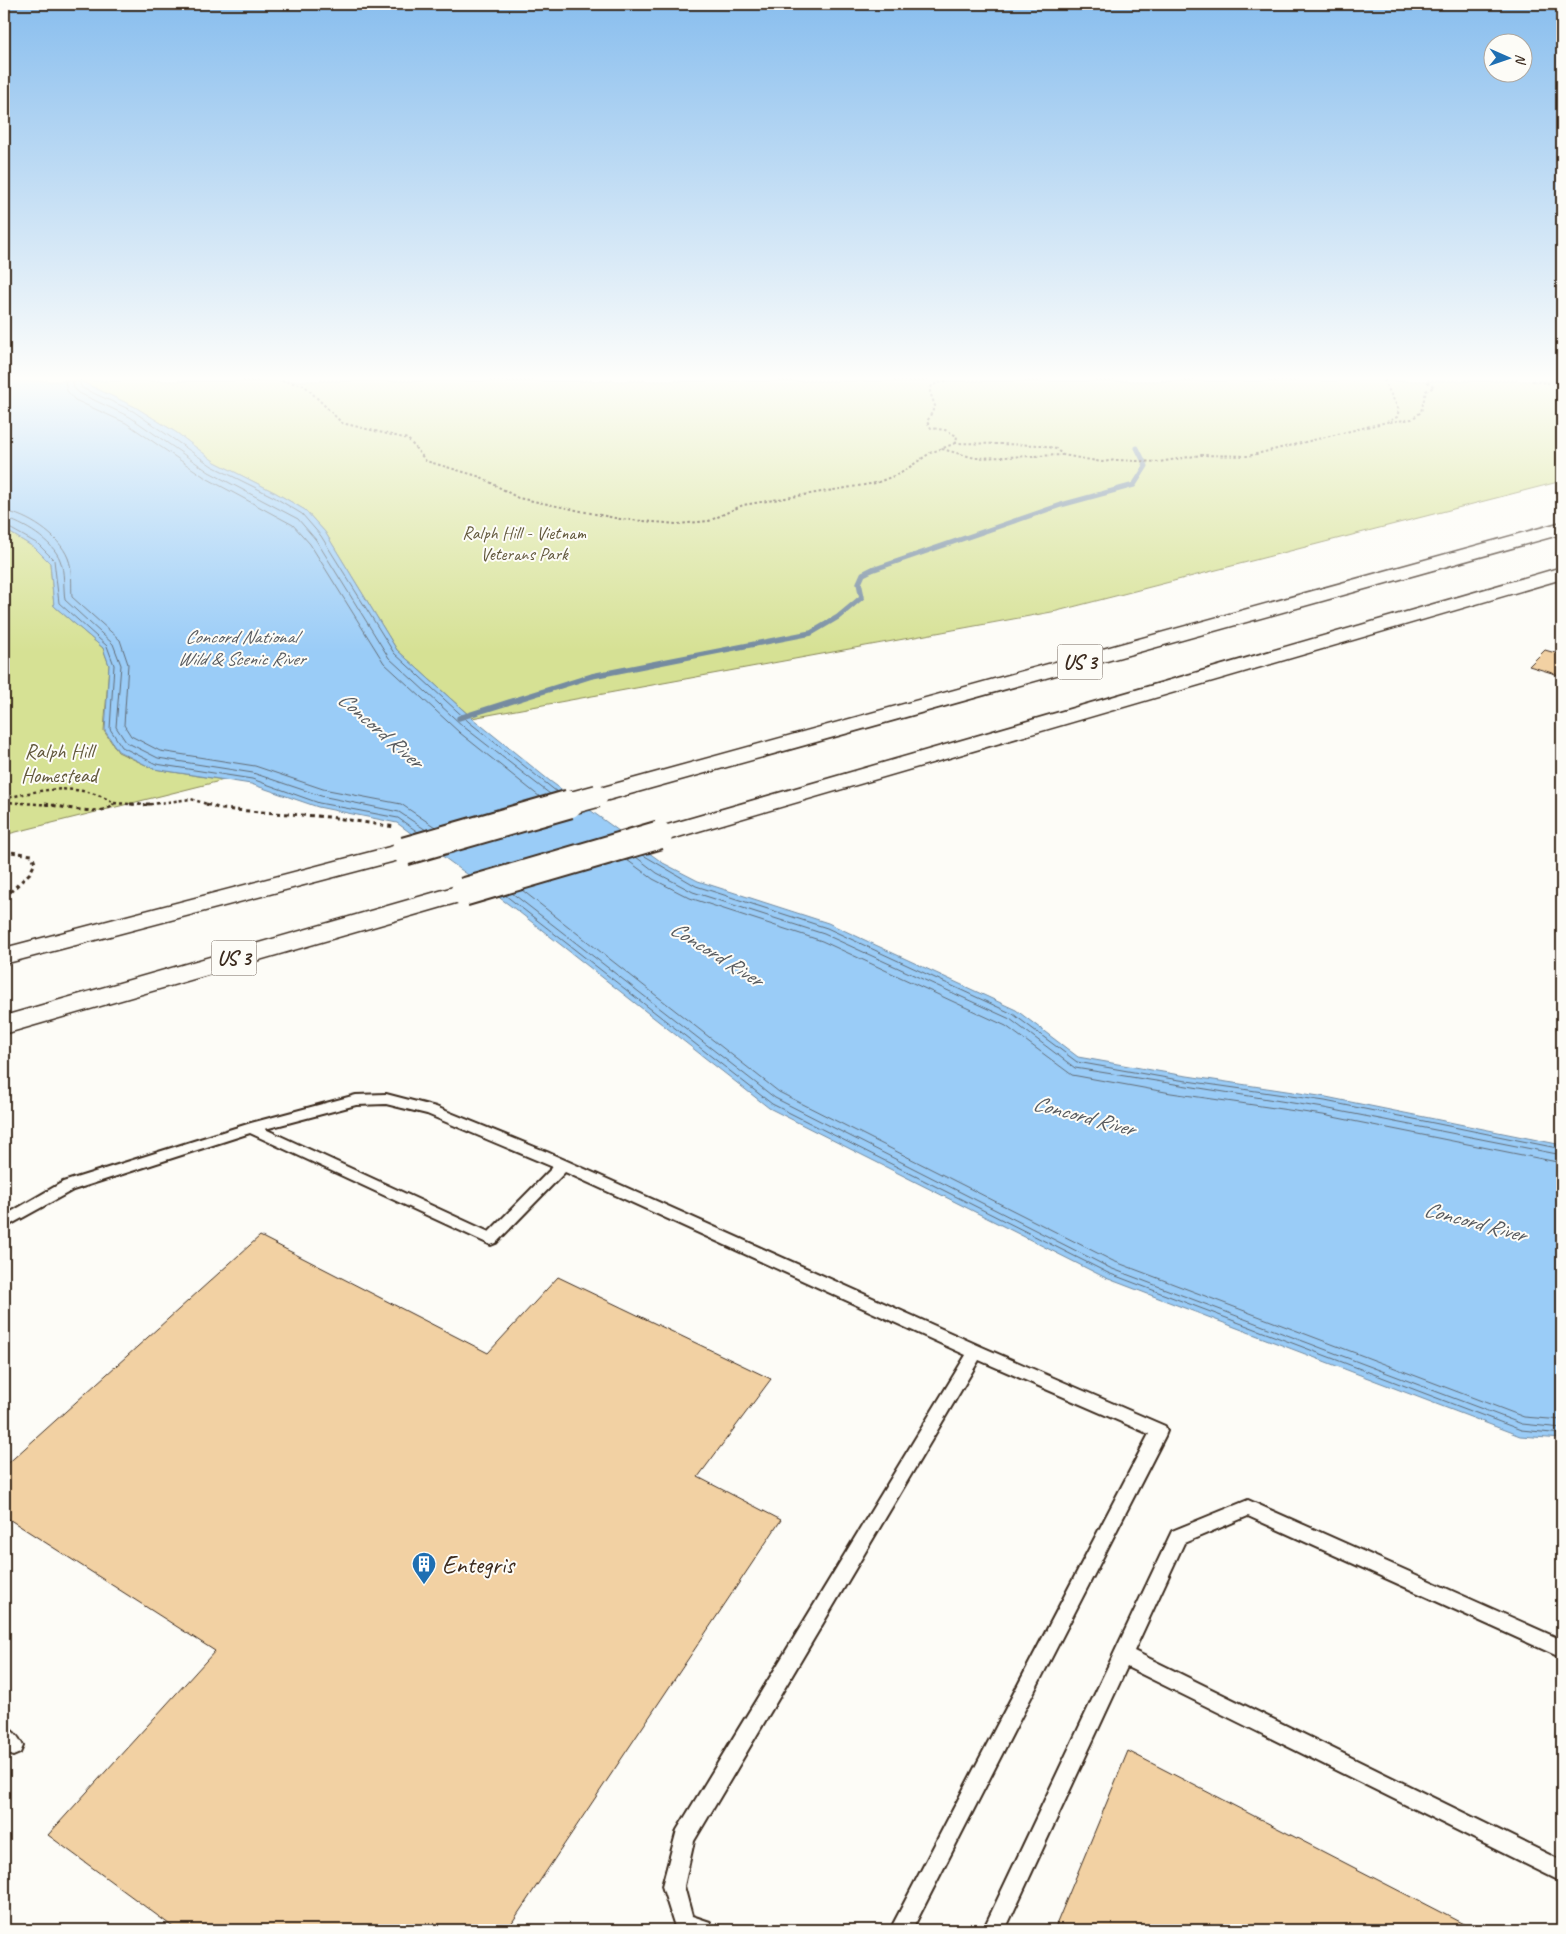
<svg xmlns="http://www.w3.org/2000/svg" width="1566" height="1934" font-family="Caveat,sans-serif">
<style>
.green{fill:#d6e194;stroke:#888659}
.water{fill:#9accf7;stroke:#748ba0}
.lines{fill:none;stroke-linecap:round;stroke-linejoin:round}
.shore{stroke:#616b75;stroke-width:1}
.stream-far1{stroke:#748ba0;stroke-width:5}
.stream{stroke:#748ba0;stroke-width:5.5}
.building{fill:#f2d1a3;stroke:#3b2a1e}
.service-casing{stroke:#3b2a1e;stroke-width:4}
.motorway-casing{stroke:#3b2a1e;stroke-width:3}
.path-far2{stroke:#3b2a1e;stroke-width:2;stroke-dasharray:2.5 2.5;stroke-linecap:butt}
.path-far1{stroke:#3b2a1e;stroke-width:2.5;stroke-dasharray:3 3;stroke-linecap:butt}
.path{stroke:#3b2a1e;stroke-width:3;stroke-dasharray:4 4;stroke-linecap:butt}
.service{fill:#fdfcf7;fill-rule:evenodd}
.motorway{fill:#fdfcf7;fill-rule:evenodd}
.motorway-bridge-far1-casing{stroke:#3b2a1e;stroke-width:25;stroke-linecap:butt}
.motorway-bridge-casing{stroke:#3b2a1e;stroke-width:31;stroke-linecap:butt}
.motorway-bridge-far1{stroke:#fdfcf7;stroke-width:22}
.motorway-bridge{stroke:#fdfcf7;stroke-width:27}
.labels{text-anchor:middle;stroke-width:4;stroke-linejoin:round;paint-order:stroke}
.far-park-label{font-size:18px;fill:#62583c;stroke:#fdfcf7}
.far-water-label{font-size:19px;font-style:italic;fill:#585b5f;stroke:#fdfcf7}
.shield{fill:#fdfcf7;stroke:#75695f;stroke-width:1}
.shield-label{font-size:20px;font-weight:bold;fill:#3b2a1e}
.park-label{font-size:21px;fill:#62583c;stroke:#fdfcf7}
.water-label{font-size:22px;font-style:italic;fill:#585b5f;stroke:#fdfcf7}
.near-poi-label{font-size:25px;fill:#3b2a1e;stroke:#fdfcf7;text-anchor:start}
</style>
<rect width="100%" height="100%" fill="#fdfcf7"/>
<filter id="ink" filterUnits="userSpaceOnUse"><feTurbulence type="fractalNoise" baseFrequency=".02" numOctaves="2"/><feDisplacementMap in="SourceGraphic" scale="10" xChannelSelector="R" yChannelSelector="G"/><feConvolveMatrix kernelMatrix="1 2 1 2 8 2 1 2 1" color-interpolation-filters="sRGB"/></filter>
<g filter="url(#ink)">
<path class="green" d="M80,381H1562V481L1057,611L472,718L397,650L325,532L305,510L276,493L215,462L177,433L135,407Z
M4,529L35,548L50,563L54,606L103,648L109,665L104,731L118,752L154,769L224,780L4,835Z"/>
<path class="water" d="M4,381H80L135,407L177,433L215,462L276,493L305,510L325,532L397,650L472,718L550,781L663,863L698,881L828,923L1016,1010L1078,1057L1174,1074L1326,1097L1562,1145V1439L1520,1436L1106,1278L769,1108L519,912L397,823L318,807L251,784L154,769L118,751L105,731L109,665L103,648L54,606L50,563L35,548L4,529Z"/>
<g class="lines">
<path class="shore" d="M65,381L67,391L75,400L126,423L206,478L293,525L310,544L384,663L460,733L540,797
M73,381L74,388L79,393L130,417L209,472L298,519L316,540L389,658L464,727L550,794
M79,381L82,388L133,411L212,466L274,497L302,514L321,536L394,653L469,722L557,792
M4,511C27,515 59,535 68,558C73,570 71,584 72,597L120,640L128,664L124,725L131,736L160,751L255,766L323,789L401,804L435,827
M4,518C23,523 53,541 60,560C65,572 63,587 65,600L113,644L121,665L116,727L126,742L158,758L253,773L321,796L399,812L426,830
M4,525L38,544L54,560L59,603L107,646L114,665L110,729L122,747L156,764L252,779L319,803L398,818L418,832
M643,855L696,886L827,928L1013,1014L1077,1062L1173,1079L1325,1101L1562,1149
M636,857L657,873L693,892L824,934L1010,1019L1075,1068L1324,1108L1562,1155
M627,860L653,879L690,898L822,941L1006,1026L1072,1075L1171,1093L1323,1115L1562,1163
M522,890L779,1092L1113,1261L1524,1417L1562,1420
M512,893L775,1098L1110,1268L1522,1424L1562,1428
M505,895L772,1104L1108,1273L1521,1430L1562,1434"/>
<path class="stream-far1" d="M872,570L1061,505L1134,485L1146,466L1137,448"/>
<path class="stream" d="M459,718L592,676L811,633L838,617L862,597L859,583L863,574L875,568"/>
</g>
<path class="building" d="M1545,650L1562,655V676L1529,666Z
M260,1236L488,1353L558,1277L771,1379L698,1477L781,1520L507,1930H177L48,1835L215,1651L4,1516V1467Z
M1128,1751L1475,1930H1054Z"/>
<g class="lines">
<defs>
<path id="service" d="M386,1094L436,1107L547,1152L982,1347L1165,1426L1167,1431L1165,1436L912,1930H890L1149,1434L979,1360L694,1841L684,1886L692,1916L710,1922L713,1930H676L662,1886L677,1830L966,1355L565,1172L496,1243L491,1245L250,1133L73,1190L4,1228V1216L63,1182L251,1123L356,1095ZM386,1104L427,1114L553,1167L489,1232L265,1129L356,1105Z
M1248,1500L1562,1640V1658L1248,1516L1184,1543L1134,1651L1562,1861V1882L1127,1667L1005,1930H983L1172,1531Z
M4,1726C13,1730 19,1737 23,1746L20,1753L13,1756L4,1750Z"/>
<path id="motorway" d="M1562,522V534L605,801L597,803L589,801L585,796L589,791Z
M1562,567V579L668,840L659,842L650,840L647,835L650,830Z
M405,843L414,846L418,851L414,856L4,964V948Z
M464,884L473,886L477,892L473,898L4,1034V1016Z"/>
</defs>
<use href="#service" class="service-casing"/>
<use href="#motorway" class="motorway-casing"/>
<path class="path-far2" d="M282,381L304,385L342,423L408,439L426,461L481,477L518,498L620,519L677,524L709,521L743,505L876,483L901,473L930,453L956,443
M946,381L932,385L930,392L935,406L927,422L931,428L945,430L957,436L956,443L1042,445L1056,449L1063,455L1102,462L1116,460L1159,462L1201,455L1248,456L1387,422L1397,417L1399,410L1384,381
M1532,381L1562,385
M1390,422L1412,419L1421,412L1426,391L1434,387L1426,381
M942,449L975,458L1062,455"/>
<path class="path-far1" d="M4,799C39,789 81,782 114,803L113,805
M4,802L54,805
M114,803L144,805L191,799L210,805"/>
<path class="path" d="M45,804C60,806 104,818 113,804
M130,804H151
M206,804L221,809L329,817L395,827
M4,851L32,855L35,863L30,873L4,898"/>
<use href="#service" class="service"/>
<use href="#motorway" class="motorway"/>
<defs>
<path id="motorway-bridge-far1" d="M564,805L597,796"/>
<path id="motorway-bridge" d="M405,851L569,804
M464,892L659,835"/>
</defs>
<use href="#motorway-bridge-far1" class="motorway-bridge-far1-casing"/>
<use href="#motorway-bridge" class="motorway-bridge-casing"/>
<use href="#motorway-bridge-far1" class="motorway-bridge-far1"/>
<use href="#motorway-bridge" class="motorway-bridge"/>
</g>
</g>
<linearGradient id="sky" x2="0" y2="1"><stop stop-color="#89beee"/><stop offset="0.58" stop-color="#fefefb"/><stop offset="1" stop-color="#fefefb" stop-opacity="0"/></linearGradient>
<rect width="1566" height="652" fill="url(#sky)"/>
<defs>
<symbol id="building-pin" viewBox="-11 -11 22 30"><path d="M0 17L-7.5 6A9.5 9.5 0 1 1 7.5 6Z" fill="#1f6fb2" stroke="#fdfcf7"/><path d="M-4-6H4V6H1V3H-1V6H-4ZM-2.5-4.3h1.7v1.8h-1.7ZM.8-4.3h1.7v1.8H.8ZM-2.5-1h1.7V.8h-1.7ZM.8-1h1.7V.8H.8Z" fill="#fff"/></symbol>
</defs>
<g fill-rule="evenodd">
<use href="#building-pin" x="410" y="1550" width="28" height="38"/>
</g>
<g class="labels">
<g class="far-park-label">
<text x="524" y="539">Ralph Hill - Vietnam<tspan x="524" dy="21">Veterans Park</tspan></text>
</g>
<g class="far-water-label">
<text x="241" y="643">Concord National<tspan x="241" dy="22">Wild &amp; Scenic River</tspan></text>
</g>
<g class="shield">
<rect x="1057.5" y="644.5" width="45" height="35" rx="4"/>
<rect x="211.5" y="940.5" width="45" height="35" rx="4"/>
</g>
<g class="shield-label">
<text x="1080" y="669">US 3</text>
<text x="234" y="965">US 3</text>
</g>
<g class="park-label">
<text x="59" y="758">Ralph Hill<tspan x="59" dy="24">Homestead</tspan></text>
</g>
<g class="water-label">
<text transform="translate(381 729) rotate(41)" y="8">Concord River</text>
<text transform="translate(717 953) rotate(32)" y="8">Concord River</text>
<text transform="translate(1084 1115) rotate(15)" y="8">Concord River</text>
<text transform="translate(1475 1221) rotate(15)" y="8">Concord River</text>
</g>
<g class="near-poi-label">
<text x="442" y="1573">Entegris</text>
</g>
</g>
<rect width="1566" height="1934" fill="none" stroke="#fdfcf7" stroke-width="20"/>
<rect x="10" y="10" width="1546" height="1914" fill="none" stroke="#3b2a1e" stroke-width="2" filter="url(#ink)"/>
<g transform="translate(1508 58) rotate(92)"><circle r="24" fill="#fdfcf7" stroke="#afa8a0"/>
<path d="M0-4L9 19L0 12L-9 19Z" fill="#1f6fb2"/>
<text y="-8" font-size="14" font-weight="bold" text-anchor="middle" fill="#3b2a1e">N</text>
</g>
</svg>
